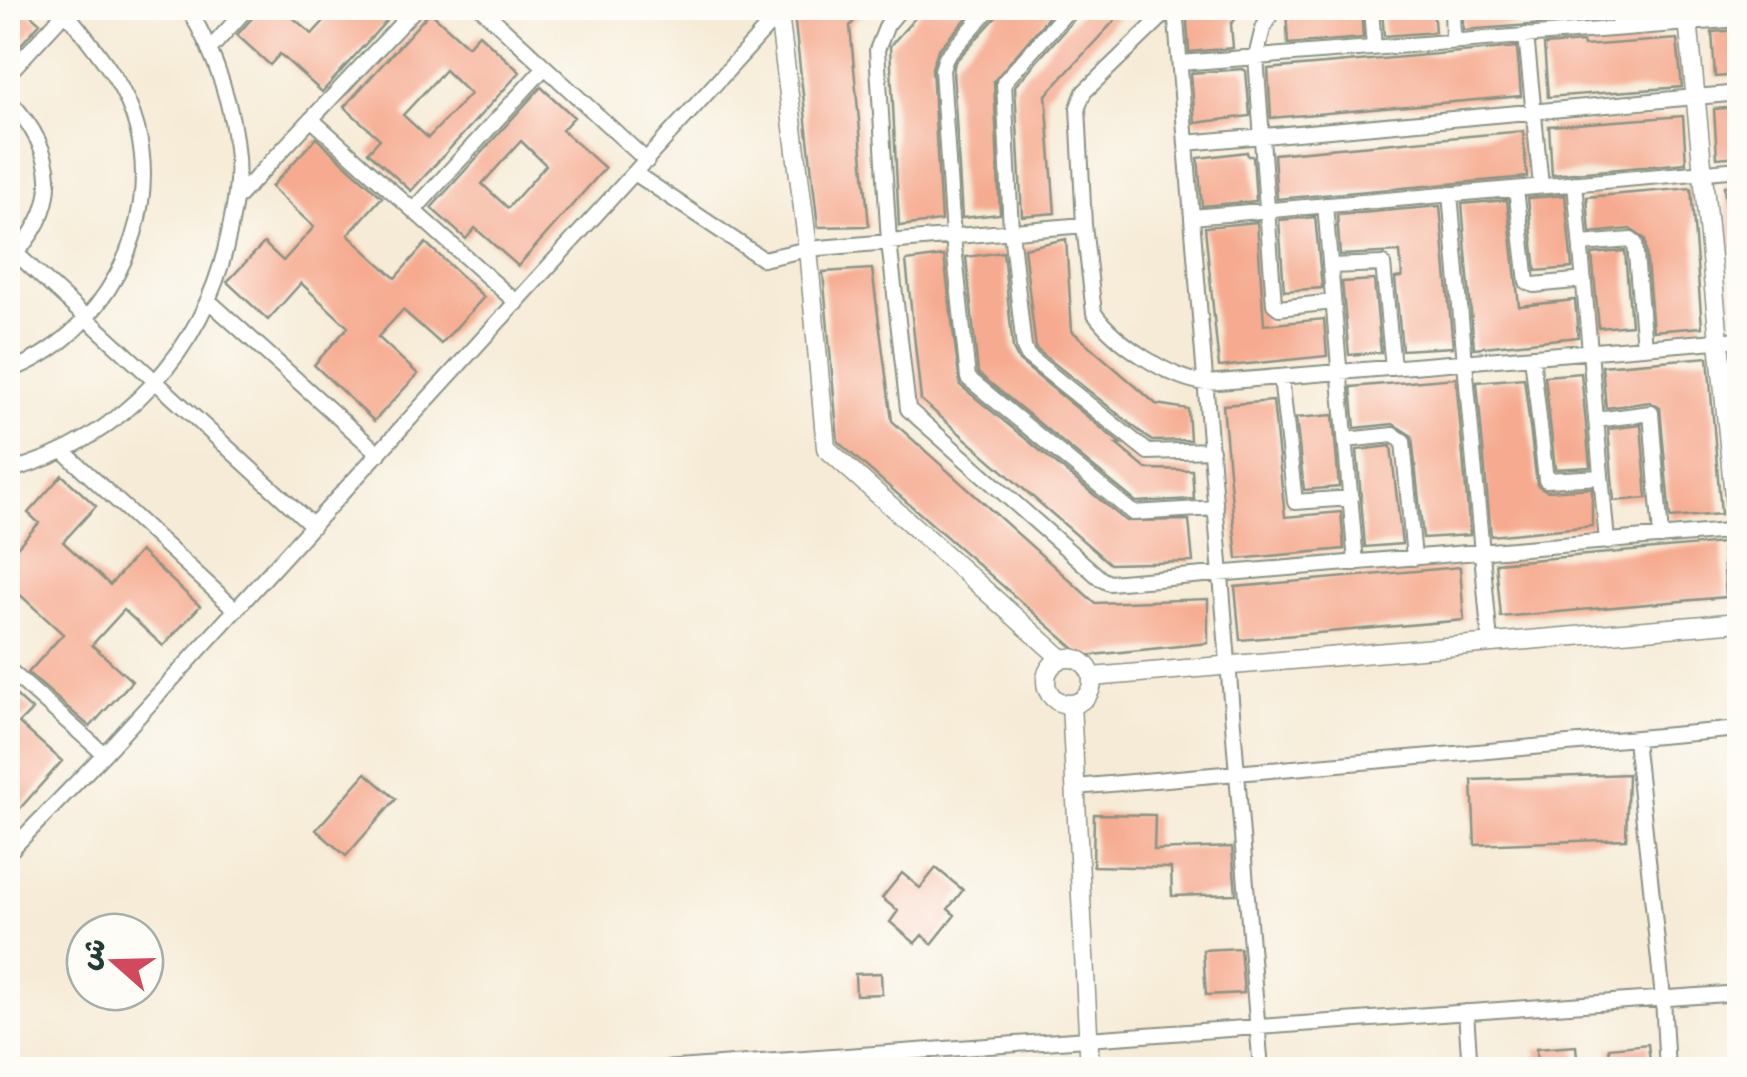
<svg xmlns="http://www.w3.org/2000/svg" width="1747" height="1077" font-family="'Architects Daughter','Playpen Sans Arabic',sans-serif">
<style>
.building{fill:#f6ab90;fill-rule:evenodd}
.lines{fill:none;stroke-linecap:round;stroke-linejoin:round}
.minor-casing{stroke:#8a9485;stroke-width:18}
.tertiary-casing{stroke:#8a9485;stroke-width:21}
.minor{stroke:#fff;stroke-width:14}
.tertiary{stroke:#fff;stroke-width:18}
</style>
<rect width="100%" height="100%" fill="#fdfcf7"/>
<filter id="ink" filterUnits="userSpaceOnUse"><feTurbulence type="fractalNoise" baseFrequency=".01" numOctaves="2"/><feDisplacementMap in="SourceGraphic" scale="20" xChannelSelector="R" yChannelSelector="G"/><feConvolveMatrix kernelMatrix="1 2 1 2 8 2 1 2 1" color-interpolation-filters="sRGB"/></filter>
<filter id="wash" filterUnits="userSpaceOnUse"><feTurbulence type="fractalNoise" baseFrequency=".0048" numOctaves="4" result="noise"/><feDisplacementMap in="SourceGraphic" scale="40" xChannelSelector="R" yChannelSelector="G"/><feGaussianBlur stdDeviation="2.25" result="paint"/><feColorMatrix in="noise" values="0 0 0 0 0 0 0 0 0 0 0 0 0 0 0 0 0 1.4 0 .05"/><feComposite in="paint" operator="in"/></filter>
<g filter="url(#wash)">
<rect width="100%" height="100%" fill="#f6ebd6"/>
<g id="blocks">
<path class="building" d="M8,8H23L40,23L8,59Z
M257,8H282L312,34L336,8H398L322,92L280,54L270,65L237,35L255,15Z
M800,8H866L850,26L869,226L818,227L794,15Z
M924,8H976L938,50L932,68L941,221L899,226L890,46Z
M1000,8H1056L994,81L1000,214L962,218L953,71L955,62L998,15Z
M1080,8H1126L1046,95L1055,213L1022,216L1015,86L1078,15Z
M1186,8H1246L1231,24L1233,48L1189,52Z
M1286,8H1361L1363,38L1288,44Z
M1382,8H1433L1435,32L1384,36Z
M1463,8H1582V21L1463,30Z
M430,12L468,46L479,34L520,72L411,191L368,152L380,139L344,107ZM445,70L470,94L428,138L403,115Z
M1740,30V75L1715,77L1712,32Z
M1677,39L1682,87L1548,97L1544,45L1583,42L1584,46Z
M1517,47L1521,96L1271,118L1268,69Z
M1243,69L1246,71L1250,116L1195,123L1191,73Z
M541,87L574,117L562,130L605,168L518,266L475,228L466,239L431,208ZM521,141L546,165L508,208L482,184Z
M1740,107V156L1717,158L1714,109Z
M1683,116L1686,163L1552,175L1549,126Z
M1523,131L1527,177L1277,199L1274,154Z
M316,138L382,197L348,235L395,278L426,243L484,297L441,344L403,310L378,337L418,374L374,421L314,365L348,327L301,283L268,320L227,282L264,243L283,261L314,227L271,187Z
M1247,152L1248,156H1253L1256,201L1202,206L1198,158Z
M1740,184V253H1730L1724,186Z
M1691,188L1702,327L1653,331L1645,239L1630,229L1590,233L1587,197Z
M1565,195L1572,268L1536,271L1528,198Z
M1507,200L1519,306L1575,300L1578,337L1474,348L1462,204Z
M1440,206L1453,347L1402,350L1395,278L1402,277L1400,252L1340,255L1337,215Z
M1315,217L1322,288L1284,291L1279,220Z
M1257,222L1264,325L1324,319L1327,356L1219,367L1205,227Z
M1066,239L1072,331L1156,404L1188,409L1190,440L1152,441L1036,349L1024,248Z
M1625,251L1631,325L1599,328L1592,254Z
M1003,252L1013,349L1019,361L1121,444H1116L1146,469L1192,470L1194,499L1136,502L978,373L966,257Z
M944,256L960,385L1126,521L1189,520L1193,562L1110,564L921,400L906,261Z
M872,269L892,421L1095,603L1208,599V643L1083,656L838,442L823,272Z
M1374,280L1381,352L1349,355L1342,282Z
M1708,357L1721,514L1670,518L1660,408L1650,402L1606,408L1602,366Z
M1581,373L1590,467L1555,469L1545,376Z
M1456,378L1470,535L1423,538L1412,436L1393,424L1355,428L1351,387Z
M1524,378L1537,485L1547,491L1592,488V526L1491,536L1477,382Z
M1273,401L1285,517L1341,512L1344,549L1237,559L1223,405Z
M1333,415L1339,487L1304,490L1296,418Z
M1641,425L1647,498L1614,501L1608,429Z
M1391,446L1402,544L1365,547L1357,450Z
M62,475L96,506L63,542L110,585L140,551L200,606L163,646L124,610L92,645L132,681L90,727L28,673L63,634L16,591L8,600V557L39,523L28,513Z
M1722,543L1726,597L1501,617L1496,563Z
M1460,567L1464,620L1240,640L1235,587Z
M8,688L32,710L19,723L62,761L8,822Z
M366,773L396,799L346,856L316,830Z
M1628,774L1626,839L1475,845L1472,780Z
M1094,814L1155,815L1154,850L1232,847L1236,894L1172,896L1171,868L1093,866Z
M936,868L963,890L948,909L955,915L932,944L922,935L915,943L890,922L898,911L882,898L902,873L920,888Z
M1240,948L1244,993L1206,995L1203,950Z
M881,973L882,994L856,995L855,974Z
M1648,1044L1651,1070H1611L1609,1048Z
M1576,1046L1578,1070H1537L1536,1049Z"/>
</g>
</g>
<g filter="url(#ink)">
<use href="#blocks" fill-opacity="0" stroke="#8a9485" stroke-width="2.5"/>
<g class="lines">
<defs>
<path id="minor" d="M481,8L647,161
M901,8L887,25L877,50L889,242L908,409L1101,579L1109,583L1740,530
M990,8L946,57L942,70L953,237L968,378L1133,513L1216,508
M1070,8L1004,82L1011,231L1024,348L1028,356L1148,452L1212,450
M1171,8L1084,92L1078,107L1084,225L1094,313C1115,343 1170,379 1206,383L1740,339
M1175,8L1261,1070
M1274,8L1263,28L1256,57L1274,304L1279,308L1333,302
M1371,8L1374,48
M1452,8L1453,41
M1617,8L1619,28
M1526,35L1541,186
M211,48L247,8
M1180,63L1740,19
M8,74L69,8
M8,99C59,153 64,207 8,261
M311,119L517,303
M1186,143L1740,93
M636,174L763,259L808,249L1084,225
M1575,183L1607,542
M1516,189L1527,282L1534,285L1584,280
M1450,194L1490,643
M236,199L416,8
M1325,205L1356,563
M414,210L545,67
M1192,217L1740,169
M1581,244L1631,240L1635,243L1644,347
M8,246L313,526
M1330,266L1383,264L1393,368
M209,301L379,454
M1532,356L1546,480L1601,477
M8,371C101,338 163,227 137,128C125,82 94,48 65,11
M1281,377L1295,502L1351,498
M1596,420L1651,413L1661,537
M1346,440L1393,435L1403,441L1414,558
M63,451L236,610
M8,471C122,441 206,349 229,233C234,209 239,183 237,158C233,103 215,54 188,8
M8,669L104,754
M1635,739L1663,998L1667,1070
M1075,787L1740,729
M8,853L104,754L779,14
M1466,1012L1470,1070
M648,1070L1740,993"/>
<path id="tertiary" d="M770,8L779,14L808,249L826,448L1062,659
M1687,8L1740,559
M1046 681a23 23 0 1 1 46 0a23 23 0 1 1-46 0Z
M1092,677L1740,622
M1071,704L1090,1070"/>
</defs>
<use href="#minor" class="minor-casing"/>
<use href="#tertiary" class="tertiary-casing"/>
<use href="#minor" class="minor"/>
<use href="#tertiary" class="tertiary"/>
</g>
</g>
<rect width="1747" height="1077" fill="none" stroke="#fdfcf7" stroke-width="40"/>
<g transform="translate(115 962) rotate(290)"><circle r="48" fill="#fdfcf7" stroke="#a4b0a9" stroke-width="2.5"/>
<path d="M0-8L18 38L0 25L-18 38Z" fill="#d1495b"/>
<text y="-15" font-size="28" font-weight="bold" text-anchor="middle" fill="#1f3d34">ش</text>
</g>
</svg>
